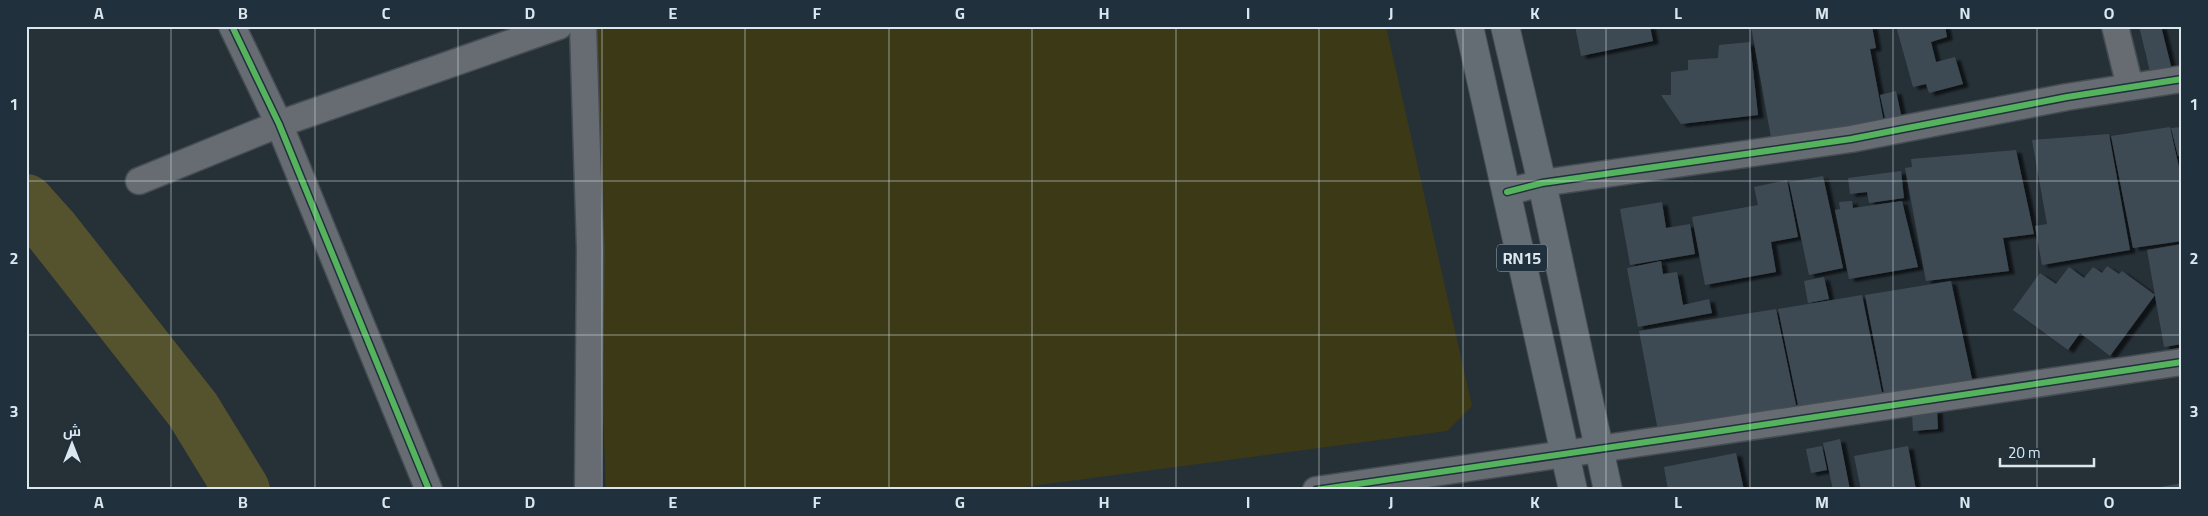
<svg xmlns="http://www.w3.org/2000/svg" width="2208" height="516" font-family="Georgia,Cairo,serif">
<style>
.green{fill:#3c3a16}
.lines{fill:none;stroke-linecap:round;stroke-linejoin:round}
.river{stroke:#55532d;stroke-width:56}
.building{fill:#3e4a52;filter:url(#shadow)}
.minor-casing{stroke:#454c53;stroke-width:29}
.primary-casing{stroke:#454c53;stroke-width:30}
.minor{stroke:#666c72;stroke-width:26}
.primary{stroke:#646d73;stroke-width:28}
.cycleway-casing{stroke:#20313d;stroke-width:9}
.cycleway{stroke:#56b35d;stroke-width:6}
.grid{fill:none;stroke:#dbe6ee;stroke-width:1;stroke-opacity:0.55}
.labels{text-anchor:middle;stroke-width:5;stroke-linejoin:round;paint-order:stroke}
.shield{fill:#20313d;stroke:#a3b0b9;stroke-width:1}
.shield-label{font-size:16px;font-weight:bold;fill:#dbe6ee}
.neatline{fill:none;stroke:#dbe6ee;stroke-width:2}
.grid-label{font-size:16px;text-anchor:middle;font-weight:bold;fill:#dbe6ee}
</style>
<defs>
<filter id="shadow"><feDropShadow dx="5.5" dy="3" stdDeviation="1" flood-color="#0009"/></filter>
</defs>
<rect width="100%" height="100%" fill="#263037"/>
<path class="green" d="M587,26H1386L1472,406L1447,431L1001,490H606Z"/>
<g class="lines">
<path class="river" d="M26,202L52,231L193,410L242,490"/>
</g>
<path class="building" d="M1575,26H1650L1653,41L1581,56Z
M1751,26H1872L1876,48L1870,49L1884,123L1772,143Z
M1896,26H1945L1947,37L1931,42L1936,62L1955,57L1963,84L1929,93L1926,84L1913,87Z
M2139,26H2161L2173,74L2152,80Z
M1750,42L1758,115L1681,124L1661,95H1671V72L1688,70V60L1718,58L1719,45Z
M1896,91L1902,119L1886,122L1880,95Z
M2170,127L2182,181V241L2133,248L2111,136Z
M2182,127V156H2178L2171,128Z
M2109,134L2130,250L2042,265L2035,226L2047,224L2032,140Z
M2016,150L2034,234L2003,238L2009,271L1926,281L1905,168L1912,167L1911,159Z
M1901,171L1904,198L1869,203L1867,192L1850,194L1848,178Z
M1823,176L1843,268L1809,275L1789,182Z
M1787,180L1798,237L1771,242L1776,272L1705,285L1692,217L1758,205L1754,187Z
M1852,201L1853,208L1902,201L1918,267L1849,279L1835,210L1840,209L1839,202Z
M1662,202L1666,228L1690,224L1695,254L1630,265L1620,209Z
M2182,244V344L2164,347L2147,250Z
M1661,261L1663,274L1677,272L1683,305L1709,299L1712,313L1638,327L1627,268Z
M2107,266L2119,274L2122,271L2155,295L2110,356L2080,333L2068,350L2013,310L2040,273L2056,284L2069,267L2084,278L2093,267L2102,273Z
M1824,277L1829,299L1808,303L1804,281Z
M1951,281L1972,379L1884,393L1865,295Z
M1862,295L1882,393L1798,405L1778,309Z
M1776,309L1796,405L1658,431L1639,331Z
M1937,410L1938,429L1913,431L1912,412Z
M1840,439L1850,490H1833L1823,443Z
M1822,446L1827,470L1811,473L1806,449Z
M1908,446L1916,490H1861L1854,456Z
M1736,453L1744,490H1668L1664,467Z
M2182,483V490H2150V489Z"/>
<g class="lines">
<defs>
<path id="minor" d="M232,26L279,124L429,490
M583,26L590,249L588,490
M2115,26L2130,87
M139,181L279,124L559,26
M1507,192L1542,183L1851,139L2067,97L2182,79
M1316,490C1605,448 1893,407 2182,362"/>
<path id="primary" d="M1469,26L1573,490
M1505,26L1542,183L1608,490"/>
</defs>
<use href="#minor" class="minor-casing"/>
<use href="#primary" class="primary-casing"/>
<use href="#minor" class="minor"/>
<use href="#primary" class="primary"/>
<defs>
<path id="cycleway" d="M232,26L279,124L429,490
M1507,192L1542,183L1851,139L2067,97L2182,79
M1316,490C1605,448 1893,407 2182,362"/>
</defs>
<use href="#cycleway" class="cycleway-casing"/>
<use href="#cycleway" class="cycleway"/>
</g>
<path class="grid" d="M171,26V490M315,26V490M458,26V490M602,26V490M745,26V490M889,26V490M1032,26V490M1176,26V490M1319,26V490M1463,26V490M1606,26V490M1750,26V490M1893,26V490M2037,26V490M26,181H2182M26,335H2182"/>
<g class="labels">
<rect class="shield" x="1497" y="244.5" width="50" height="27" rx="4"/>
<g class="shield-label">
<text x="1522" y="264">RN15</text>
</g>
</g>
<rect width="2208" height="516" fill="none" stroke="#20313d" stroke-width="55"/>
<g transform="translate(72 444)" stroke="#20313d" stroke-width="4" paint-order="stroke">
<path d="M0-4L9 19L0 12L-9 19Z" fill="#dbe6ee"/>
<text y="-8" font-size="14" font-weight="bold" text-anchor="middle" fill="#dbe6ee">ش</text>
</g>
<path d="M2000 458v8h94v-8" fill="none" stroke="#dbe6ee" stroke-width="2.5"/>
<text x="2008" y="458" font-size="15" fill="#dbe6ee" stroke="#20313d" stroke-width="4" paint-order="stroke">20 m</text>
<rect x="28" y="28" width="2152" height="460" class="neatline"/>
<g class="grid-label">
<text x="99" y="19">A</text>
<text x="243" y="19">B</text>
<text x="386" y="19">C</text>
<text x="530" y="19">D</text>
<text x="673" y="19">E</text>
<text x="817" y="19">F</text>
<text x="960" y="19">G</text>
<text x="1104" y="19">H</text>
<text x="1248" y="19">I</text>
<text x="1391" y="19">J</text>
<text x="1535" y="19">K</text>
<text x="1678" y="19">L</text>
<text x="1822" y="19">M</text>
<text x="1965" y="19">N</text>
<text x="2109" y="19">O</text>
<text x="14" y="110">1</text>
<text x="2194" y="110">1</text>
<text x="14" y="264">2</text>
<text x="2194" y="264">2</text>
<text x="14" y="417">3</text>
<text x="2194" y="417">3</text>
<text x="99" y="508">A</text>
<text x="243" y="508">B</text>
<text x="386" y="508">C</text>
<text x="530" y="508">D</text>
<text x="673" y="508">E</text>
<text x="817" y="508">F</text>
<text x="960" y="508">G</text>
<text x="1104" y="508">H</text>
<text x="1248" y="508">I</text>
<text x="1391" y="508">J</text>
<text x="1535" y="508">K</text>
<text x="1678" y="508">L</text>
<text x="1822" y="508">M</text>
<text x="1965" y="508">N</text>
<text x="2109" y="508">O</text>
</g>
</svg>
